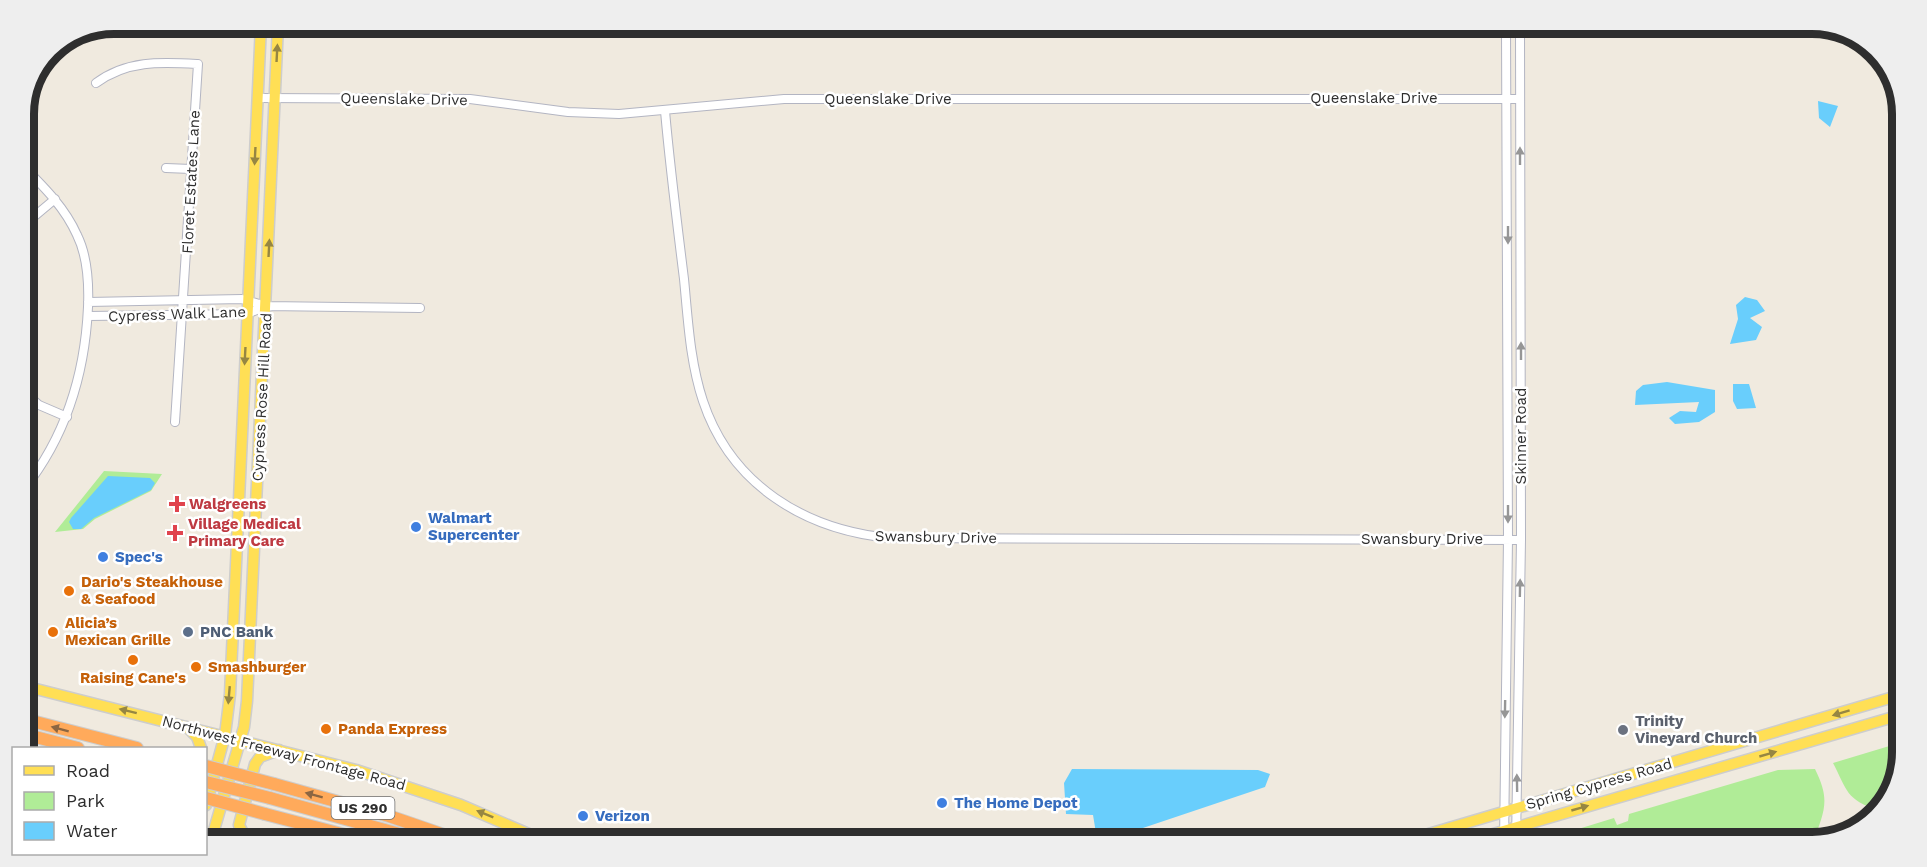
<svg xmlns="http://www.w3.org/2000/svg" width="1927" height="867" font-family="'Work Sans',sans-serif">
<style>
.green{fill:#b0ec97}
.water{fill:#69cefc}
.lines{fill:none;stroke-linecap:round;stroke-linejoin:round}
.minor-casing{stroke:#b3b5c2;stroke-width:10}
.major-casing{stroke:#cdcdcd;stroke-width:13}
.highway-casing{stroke:#cdcdcd;stroke-width:14}
.minor{stroke:#fff;stroke-width:8}
.major{stroke:#ffdf55;stroke-width:10}
.highway{stroke:#ffaa5b;stroke-width:12}
.highway-bridge-casing{stroke:#cdcdcd;stroke-width:14;stroke-linecap:butt}
.highway-bridge{stroke:#ffaa5b;stroke-width:12}
.oneway{fill:#968642}
.oneway2{fill:#969696}
.oneway3{fill:#8c6642}
.health-dot{fill:#e0444e;stroke:#fff;stroke-width:2}
.shop-dot{fill:#3f7fe0;stroke:#fff;stroke-width:2}
.food-dot{fill:#e8710a;stroke:#fff;stroke-width:2}
.service-dot{fill:#5c6f8a;stroke:#fff;stroke-width:2}
.worship-dot{fill:#6b7280;stroke:#fff;stroke-width:2}
.labels{text-anchor:middle;stroke-width:5;stroke-linejoin:round;paint-order:stroke}
.shield{fill:#fff;stroke:#6d6d6d;stroke-width:1.5}
.shield-label{font-size:14px;font-weight:bold;fill:#2e2e2e}
.street-label{font-size:15px;fill:#2e2e2e;stroke:#fff}
.health-label{font-size:15px;font-weight:bold;fill:#be3a42;stroke:#fff;text-anchor:start}
.shop-label{font-size:15px;font-weight:bold;fill:#366cbe;stroke:#fff;text-anchor:start}
.food-label{font-size:15px;font-weight:bold;fill:#c56008;stroke:#fff;text-anchor:start}
.service-label{font-size:15px;font-weight:bold;fill:#4e5e75;stroke:#fff;text-anchor:start}
.worship-label{font-size:15px;font-weight:bold;fill:#5b616d;stroke:#fff;text-anchor:start}
.rim{fill:none;stroke:#2e2e2e;stroke-width:8}
</style>
<rect width="100%" height="100%" fill="#f0eadf"/>
<path class="green" d="M104,471L162,474L151,491L95,519L83,529L55,532Z
M1896,744V788L1878,810C1846,800 1847,790 1833,763Z
M1815,769C1831,801 1824,811 1813,843L1536,842L1614,818L1617,825L1628,821L1629,814L1778,770Z"/>
<path class="water" d="M1818,101L1838,106L1830,127L1819,118Z
M1745,297L1757,300L1765,311L1750,318L1762,327L1756,340L1730,344L1738,319L1736,305Z
M1667,382L1715,390V412L1699,422L1675,424L1669,418L1680,411L1696,412L1699,402L1635,405L1636,391L1643,385Z
M1733,384H1749L1756,408L1737,409L1733,401Z
M108,476L150,478L155,483L151,490L94,518L81,529H73L69,522L71,518Z
M1072,769L1258,770L1270,774L1265,787L1131,832L1097,839L1093,815L1066,814L1064,783Z"/>
<g class="lines">
<defs>
<path id="minor" d="M96,83C127,60 160,62 198,64L175,422
M259,98L470,99L568,112L619,114L784,99H1519
M665,111C670,167 677,223 684,279C688,320 690,362 703,401C731,485 805,530 890,538L1521,540
M24,167C45,188 65,208 77,235C88,257 89,283 88,307C85,374 66,436 24,489
M166,168L191,169
M24,225L55,199
M88,302L242,299L266,306L420,308
M88,316L247,314L266,306
M24,392L39,405L67,417
M1504,842L1508,539L1506,30
M1516,842L1521,540L1520,30"/>
<path id="major" d="M24,686L356,770L461,805L538,838
M187,727L197,737L201,748
M206,805L225,735L230,694L261,25
M212,837L244,727L247,701L278,25
M245,837L239,825L255,764L260,757L279,750
M1405,841L1897,696
M1466,842L1897,716"/>
<path id="highway" d="M24,719L137,748
M24,734L78,748
M274,784L389,816L450,837
M270,798L410,837
M265,814L353,837"/>
</defs>
<use href="#minor" class="minor-casing"/>
<use href="#major" class="major-casing"/>
<use href="#highway" class="highway-casing"/>
<use href="#minor" class="minor"/>
<use href="#major" class="major"/>
<use href="#highway" class="highway"/>
<defs>
<path id="highway-bridge" d="M206,766L274,784
M206,782L270,798
M206,798L265,814"/>
</defs>
<use href="#highway-bridge" class="highway-bridge-casing"/>
<use href="#highway-bridge" class="highway-bridge"/>
</g>
<defs><path id="oneway-solid" d="M-6-.8H1V-3.2L6.5 0L1 3.2V.8H-6Z" transform="scale(1.5)"/></defs>
<g class="oneway">
<use href="#oneway-solid" transform="translate(277 53) rotate(-87)"/>
<use href="#oneway-solid" transform="translate(255 156) rotate(93)"/>
<use href="#oneway-solid" transform="translate(269 248) rotate(-87)"/>
<use href="#oneway-solid" transform="translate(245 356) rotate(93)"/>
<use href="#oneway-solid" transform="translate(229 695) rotate(95)"/>
<use href="#oneway-solid" transform="translate(128 711) rotate(-166)"/>
<use href="#oneway-solid" transform="translate(1841 713) rotate(163)"/>
<use href="#oneway-solid" transform="translate(1768 754) rotate(-16)"/>
<use href="#oneway-solid" transform="translate(1580 808) rotate(-16)"/>
<use href="#oneway-solid" transform="translate(485 814) rotate(-158)"/>
</g>
<g class="oneway2">
<use href="#oneway-solid" transform="translate(1520 156) rotate(-90)"/>
<use href="#oneway-solid" transform="translate(1508 235) rotate(90)"/>
<use href="#oneway-solid" transform="translate(1521 351) rotate(-90)"/>
<use href="#oneway-solid" transform="translate(1508 514) rotate(90)"/>
<use href="#oneway-solid" transform="translate(1520 588) rotate(-89)"/>
<use href="#oneway-solid" transform="translate(1505 709) rotate(91)"/>
<use href="#oneway-solid" transform="translate(1517 783) rotate(-91)"/>
</g>
<g class="oneway3">
<use href="#oneway-solid" transform="translate(60 729) rotate(-165)"/>
<use href="#oneway-solid" transform="translate(314 795) rotate(-165)"/>
</g>
<g class="health-dot">
<path d="M174 495h6v6h6v6h-6v6h-6v-6h-6v-6h6z"/>
<path d="M172 524h6v6h6v6h-6v6h-6v-6h-6v-6h6z"/>
</g>
<g class="shop-dot">
<circle cx="416" cy="527" r="6"/>
<circle cx="103" cy="557" r="6"/>
<circle cx="942" cy="803" r="6"/>
<circle cx="583" cy="816" r="6"/>
</g>
<g class="food-dot">
<circle cx="69" cy="591" r="6"/>
<circle cx="53" cy="632" r="6"/>
<circle cx="133" cy="660" r="6"/>
<circle cx="196" cy="667" r="6"/>
<circle cx="326" cy="729" r="6"/>
</g>
<circle class="service-dot" cx="188" cy="632" r="6"/>
<circle class="worship-dot" cx="1623" cy="730" r="6"/>
<g class="labels">
<rect class="shield" x="331.5" y="797" width="63" height="22" rx="4.5"/>
<g class="shield-label">
<text x="363" y="813">US 290</text>
</g>
<g class="street-label">
<text x="1374" y="103">Queenslake Drive</text>
<text transform="translate(404 99) rotate(1)" y="5">Queenslake Drive</text>
<text x="888" y="104">Queenslake Drive</text>
<text transform="translate(191 182) rotate(-87)" y="5">Floret Estates Lane</text>
<text transform="translate(177 314) rotate(-2)" y="5">Cypress Walk Lane</text>
<text transform="translate(262 397) rotate(-87)" y="5">Cypress Rose Hill Road</text>
<text transform="translate(1521 436) rotate(-90)" y="5">Skinner Road</text>
<text transform="translate(936 537) rotate(1)" y="5">Swansbury Drive</text>
<text x="1422" y="544">Swansbury Drive</text>
<text transform="translate(284 753) rotate(15)" y="5">Northwest Freeway Frontage Road</text>
<text transform="translate(1599 784) rotate(-16)" y="5">Spring Cypress Road</text>
</g>
<g class="health-label">
<text x="189" y="509">Walgreens</text>
<text x="188" y="529">Village Medical<tspan x="188" dy="17">Primary Care</tspan></text>
</g>
<g class="shop-label">
<text x="428" y="523">Walmart<tspan x="428" dy="17">Supercenter</tspan></text>
<text x="115" y="562">Spec's</text>
<text x="954" y="808">The Home Depot</text>
<text x="595" y="821">Verizon</text>
</g>
<g class="food-label">
<text x="81" y="587">Dario's Steakhouse<tspan x="81" dy="17">&amp; Seafood</tspan></text>
<text x="65" y="628">Alicia’s<tspan x="65" dy="17">Mexican Grille</tspan></text>
<text x="208" y="672">Smashburger</text>
<text x="133" y="683" text-anchor="middle">Raising Cane's</text>
<text x="338" y="734">Panda Express</text>
</g>
<g class="service-label">
<text x="200" y="637">PNC Bank</text>
</g>
<g class="worship-label">
<text x="1635" y="726">Trinity<tspan x="1635" dy="17">Vineyard Church</tspan></text>
</g>
</g>
<path d="M0 0H1927V867H0ZM114 34H1812A80 80 0 0 1 1892 114V752A80 80 0 0 1 1812 832H114A80 80 0 0 1 34 752V114A80 80 0 0 1 114 34Z" fill="#eee" fill-rule="evenodd"/>
<path class="rim" d="M114 34H1812A80 80 0 0 1 1892 114V752A80 80 0 0 1 1812 832H114A80 80 0 0 1 34 752V114A80 80 0 0 1 114 34Z"/>
<rect x="12" y="747" width="195" height="108" fill="#ffffff" stroke="#ababab" stroke-width="1.5"/>
<rect x="24" y="766" width="30" height="9" fill="#ffdf55" stroke="#ababab" stroke-width="1.5"/>
<text x="66" y="777" font-size="18" fill="#2e2e2e">Road</text>
<rect x="24" y="792" width="30" height="18" fill="#b0ec97" stroke="#ababab" stroke-width="1.5"/>
<text x="66" y="807" font-size="18" fill="#2e2e2e">Park</text>
<rect x="24" y="822" width="30" height="18" fill="#69cefc" stroke="#ababab" stroke-width="1.5"/>
<text x="66" y="837" font-size="18" fill="#2e2e2e">Water</text>
</svg>
